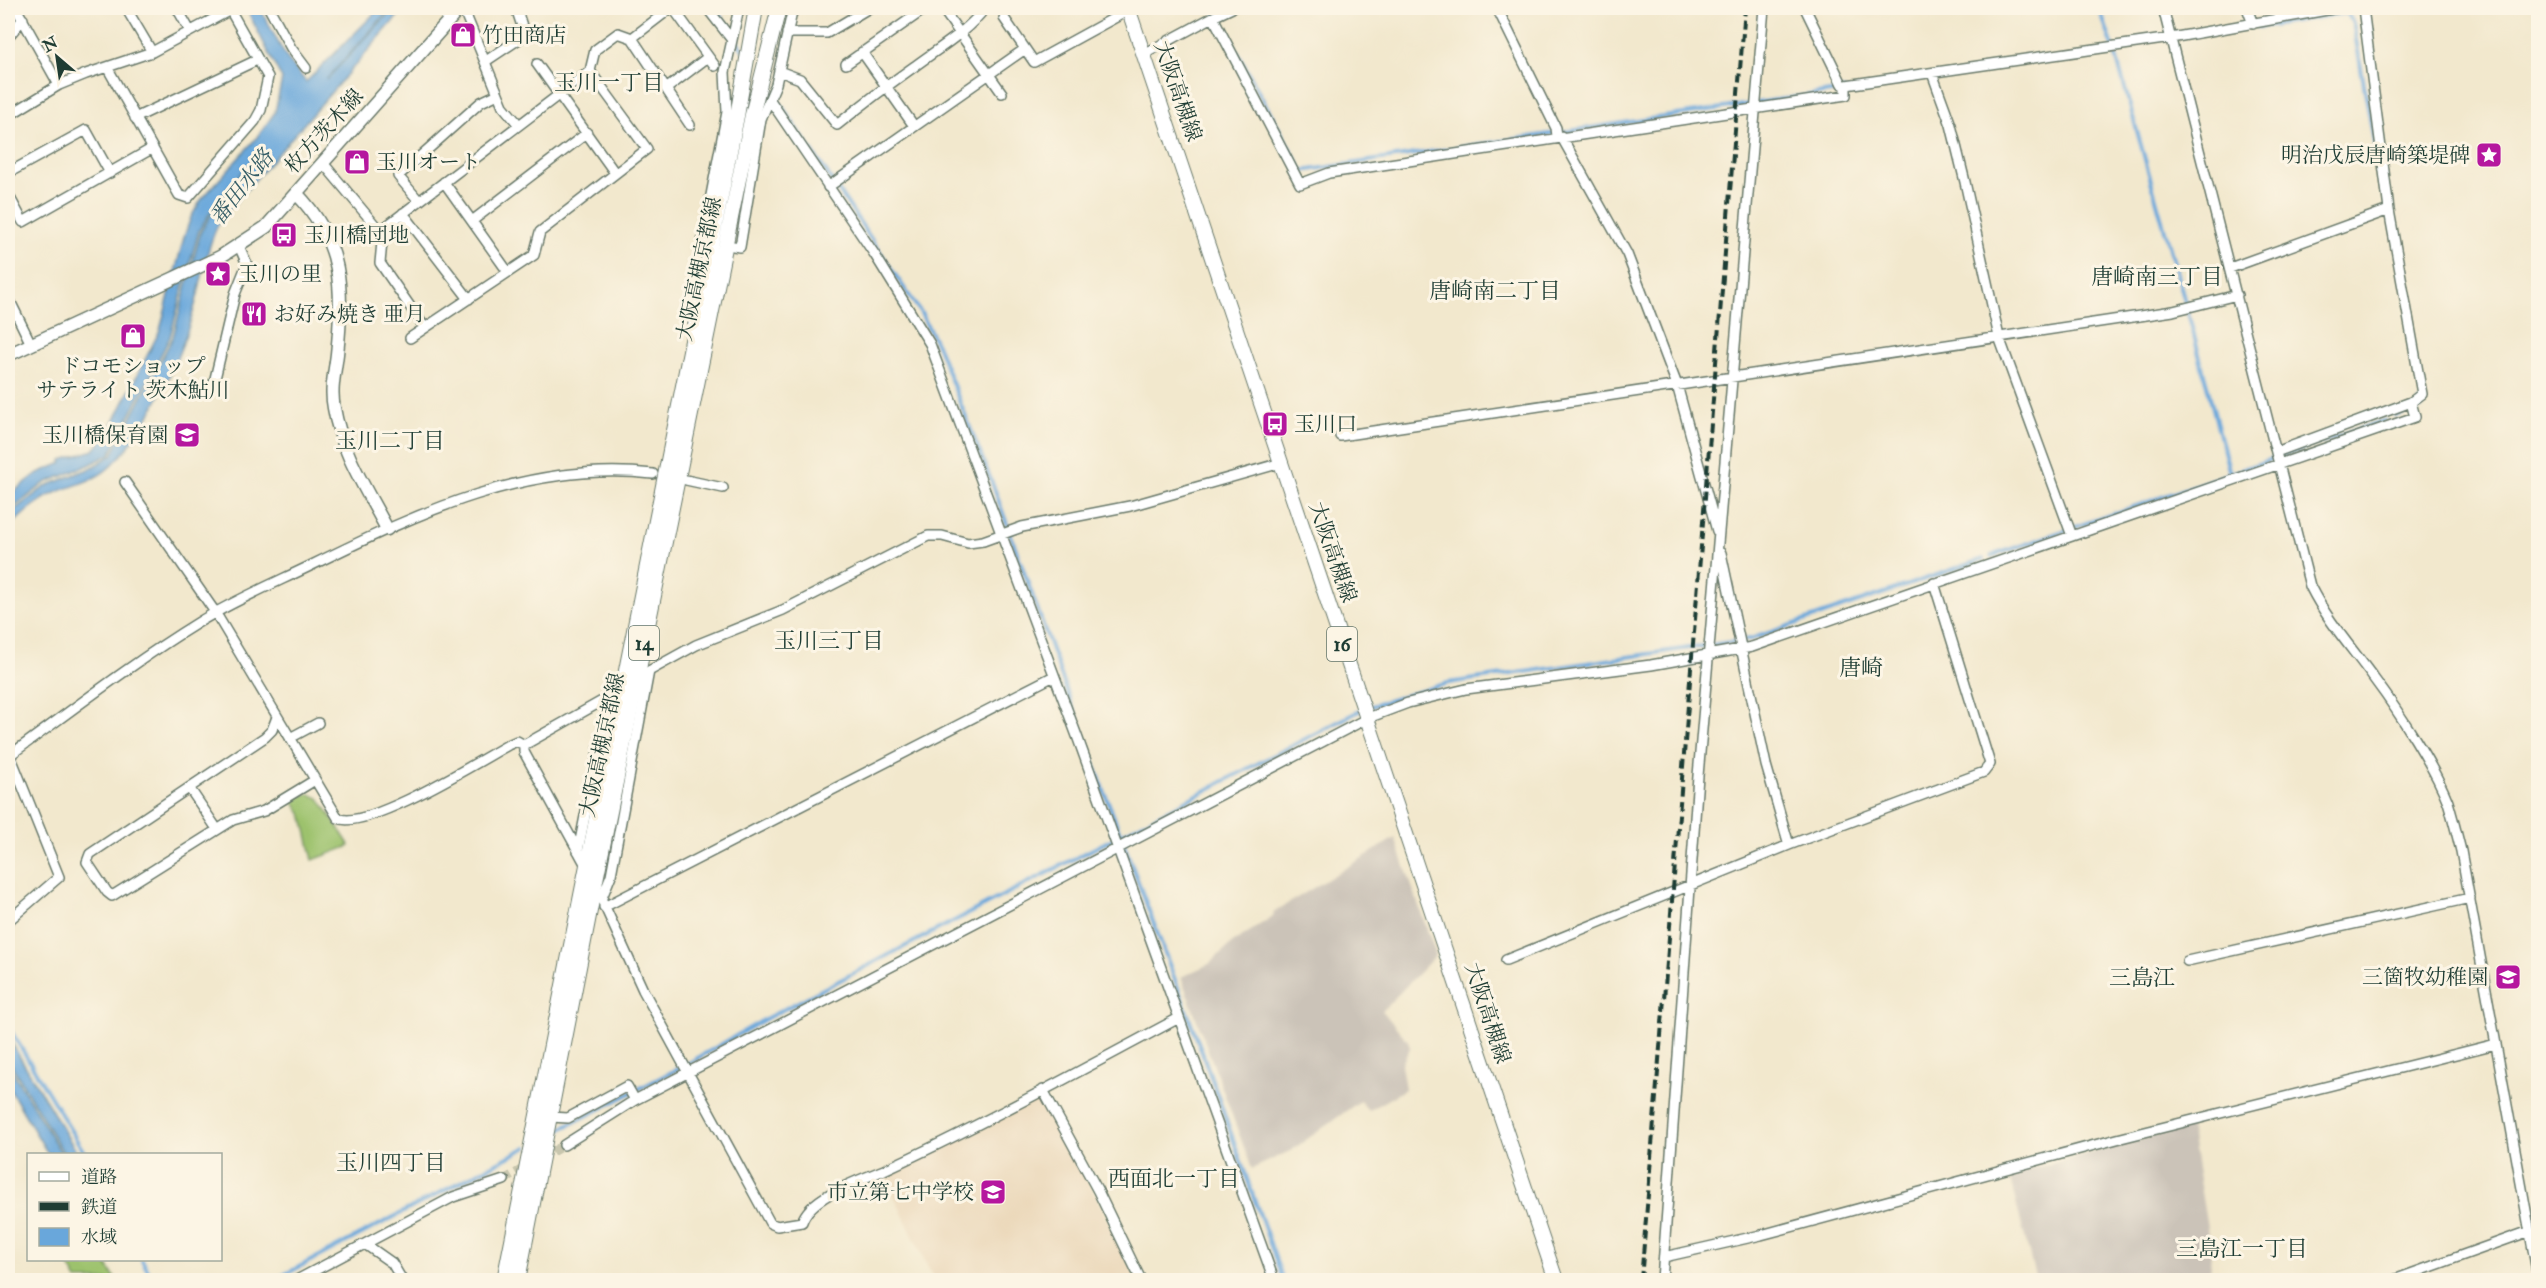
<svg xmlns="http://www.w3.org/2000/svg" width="2546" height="1288" font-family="'IM FELL Double Pica','Noto Serif JP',serif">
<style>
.built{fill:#ebd8ba}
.industrial{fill:#cbc3b8}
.green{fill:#9dc26d;stroke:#5e8050;stroke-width:1.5}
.water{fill:#69a7db;stroke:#447288;stroke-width:1.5}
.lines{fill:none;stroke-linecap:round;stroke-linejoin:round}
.stream{stroke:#69a7db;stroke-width:4}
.street-tunnel{stroke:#c8c6ae;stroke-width:9;stroke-dasharray:9 4.5;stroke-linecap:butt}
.street-casing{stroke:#69796a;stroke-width:12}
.secondary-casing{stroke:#69796a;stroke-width:15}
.primary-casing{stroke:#69796a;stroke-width:16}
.street{stroke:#fff;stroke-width:9}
.secondary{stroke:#fff;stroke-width:12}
.primary{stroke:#fff;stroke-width:14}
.rail{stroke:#1f3d34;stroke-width:4;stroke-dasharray:9 4.5;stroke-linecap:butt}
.labels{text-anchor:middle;stroke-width:6;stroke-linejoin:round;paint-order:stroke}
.shield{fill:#fcf5e5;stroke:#617469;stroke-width:1.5}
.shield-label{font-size:20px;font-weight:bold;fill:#1f3d34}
.poi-label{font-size:21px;fill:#1f3d34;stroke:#fcf5e5;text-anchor:start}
.street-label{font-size:21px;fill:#1f3d34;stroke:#fcf5e5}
.neighbourhood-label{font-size:22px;fill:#1f3d34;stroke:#fcf5e5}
.water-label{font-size:22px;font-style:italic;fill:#355d66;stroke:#fcf5e5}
</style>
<rect width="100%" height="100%" fill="#fcf5e5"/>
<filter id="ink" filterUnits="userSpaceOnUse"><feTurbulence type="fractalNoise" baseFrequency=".0167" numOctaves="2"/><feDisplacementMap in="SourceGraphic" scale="12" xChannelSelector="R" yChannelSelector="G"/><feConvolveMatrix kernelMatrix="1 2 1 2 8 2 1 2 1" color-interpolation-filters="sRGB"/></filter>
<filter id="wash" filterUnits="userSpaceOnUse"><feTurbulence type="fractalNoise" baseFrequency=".008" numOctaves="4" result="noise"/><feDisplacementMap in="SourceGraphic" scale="24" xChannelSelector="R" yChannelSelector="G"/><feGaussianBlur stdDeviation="1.35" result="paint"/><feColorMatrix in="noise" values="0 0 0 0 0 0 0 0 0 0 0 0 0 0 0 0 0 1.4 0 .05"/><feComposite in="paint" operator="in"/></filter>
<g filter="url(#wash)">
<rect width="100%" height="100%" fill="#f2e8cd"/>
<path class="built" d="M1042,1095L1103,1210L1136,1280H934L884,1175Z"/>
<path class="industrial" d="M1395,838L1436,955L1382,1011L1408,1041L1410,1048L1401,1065L1405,1089L1368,1111L1360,1101L1292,1150L1252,1169L1181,977L1209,964L1231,944L1273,916L1274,912Z
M2190,1126L2211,1252L2209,1280H2036L2009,1175Z"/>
<path class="green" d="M309,794L319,798L350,846L313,860L303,817L293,800L299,796Z
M78,1260H104L116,1280H77L68,1264Z"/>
<path class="water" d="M246,8H260L286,57L306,82L380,8H391L326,80L394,8H405L221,219C207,245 204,271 197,298C184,350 151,427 112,465C96,481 76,484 55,493C37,501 22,515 8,529V515L46,486L91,468L112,455L173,337L201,231L221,199L258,157L256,156L219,199L199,230L170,337L110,454L89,465L45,483L8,512V496L38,473L62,463V460L94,450L108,433L160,330L184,237L191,217L201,200L259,135L275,112L282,79Z
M8,1037L73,1146L78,1154H64L63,1152L8,1059Z
M8,1064L61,1153L62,1154H48L8,1086Z"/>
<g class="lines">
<path class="stream" d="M715,8L743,50
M1213,8L1302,171L1844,90
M2099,8L2114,49L2190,320L2230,474
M2258,27L2347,13L2353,23L2380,175
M765,81L921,313L938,347L994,488L1071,703L1202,1052L1283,1280
M2395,416L2421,407L2420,402
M1991,556L2385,420
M1368,707L1448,683L1751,639L1983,559
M8,1026L85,1154
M549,1135L689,1063L767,1018L1361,710
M142,1260L153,1280
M274,1280L527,1147"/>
</g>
</g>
<g filter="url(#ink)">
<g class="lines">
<path class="street-tunnel" d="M540,1159L564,1145
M504,1180L528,1166"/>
<defs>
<path id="street" d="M16,8L59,85
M126,8L152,52
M177,8L190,31
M269,8L291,48L306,68
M463,8L503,106L519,125
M673,8L715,66
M707,8L732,40
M942,8L1002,93
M1497,8L1556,128L1557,136
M1805,8L1842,84L1846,85L2171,38L2338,8
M2163,8L2310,586C2328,622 2352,648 2375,680C2399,712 2434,766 2448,802C2453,818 2457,835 2461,851L2538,1277
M2247,8L2253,24
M1213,17L1232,8
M1004,18L1034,62L1129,10
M787,33H827L869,8
M8,37L23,19
M632,38L671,8
M862,52L914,126
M1144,54L1213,17L1300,184L1329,173L1846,95V85
M486,61L525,35L516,8
M537,64L615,173
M846,64L926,8
M107,67L179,195L188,198L255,121L261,110L268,77L229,8
M590,71L595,50L618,33L632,38L690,125
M779,71L800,79L837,125C863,104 888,85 915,66C939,48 967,32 985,8
M1932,73L1951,125L1965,182L1999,337L2072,536
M666,89L708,57
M770,100L875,255L930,344L1077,736L1274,1280
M8,116L59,85L86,74L152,52L234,8
M135,118L257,60
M1561,136L1627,254L1677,385L1717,531
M323,163L380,231L382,242L380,263L425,328
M8,173L86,130L110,173
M444,182L508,272
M828,187L1025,49
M8,194L23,222L153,148
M419,201L398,176L481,102L498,94
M403,213L469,299
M472,221L587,133
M380,231L590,71L647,149L540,232L534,255L410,338
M707,243L702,242L727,112L725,72L739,8
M733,246L740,247L761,119L776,84L793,8
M2230,268L2389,210
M8,297L31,344
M213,387L235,294L247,264L239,246
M1340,436L2173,311L2237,295
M2276,452L2411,402L2422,394L2389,210L2363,8
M686,480L723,488
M125,482L215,612L338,818C365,832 479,761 508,745L517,741L524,745
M1721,553L1766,765L1789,845
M277,717L272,730L265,737L90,854L87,862L107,892L112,896L233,820L264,811L315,780
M290,738L318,723
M524,745V752L587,867
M524,745L611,696
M190,789L217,829
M578,851L609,697
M595,885L643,990L770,1223L777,1226L802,1222C810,1196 860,1180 884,1170C984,1124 1081,1070 1179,1018
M601,900L611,875L649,671L696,645L783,610L928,536H942L968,543L983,541L1022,527L1130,506L1281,463
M604,907L1054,676
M8,921L59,877L10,755C72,710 134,662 199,622C235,600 275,583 312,565C420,512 530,460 653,474
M1506,960L1789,845L1984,772L1990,764L1934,583
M2187,961L2470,898
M1043,1090L1098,1191L1141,1280
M550,1117L568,1118L627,1086L635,1100
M564,1145L635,1100L1368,718L1408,703L1466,689L1651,665L1752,647L2415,417L2411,402
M365,1244L392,1263L402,1280
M1664,1257L1761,1235L2117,1139L2496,1044
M297,1280L453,1197L504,1180
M1662,1280L1698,776L1764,8
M2394,1280L2530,1231"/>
<path id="secondary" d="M296,193C343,241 344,290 337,354C335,372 330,389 334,408C341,451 367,491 387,529
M8,355L220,257L266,227L460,8"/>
<path id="primary" d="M1128,8L1556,1280
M504,1280L737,116L756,8
M518,1280L595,885L752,115L779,8"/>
</defs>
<use href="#street" class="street-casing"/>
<use href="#secondary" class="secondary-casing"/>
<use href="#primary" class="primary-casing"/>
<use href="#street" class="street"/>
<use href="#secondary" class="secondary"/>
<use href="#primary" class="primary"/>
<path class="rail" d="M1641,1280L1745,8"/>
</g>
</g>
<defs>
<symbol id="shop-square" viewBox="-11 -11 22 22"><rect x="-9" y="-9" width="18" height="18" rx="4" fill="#b5179e" stroke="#fcf5e5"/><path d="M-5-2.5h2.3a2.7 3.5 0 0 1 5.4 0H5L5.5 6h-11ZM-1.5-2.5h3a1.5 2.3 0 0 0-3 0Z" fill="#fff"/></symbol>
<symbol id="sight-square" viewBox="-11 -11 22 22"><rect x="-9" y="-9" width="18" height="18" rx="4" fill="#b5179e" stroke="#fcf5e5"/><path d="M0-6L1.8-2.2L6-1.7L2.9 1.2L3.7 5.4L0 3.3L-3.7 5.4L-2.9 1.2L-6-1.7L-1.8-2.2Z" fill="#fff"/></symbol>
<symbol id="bus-square" viewBox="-11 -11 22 22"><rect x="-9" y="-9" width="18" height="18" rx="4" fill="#b5179e" stroke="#fcf5e5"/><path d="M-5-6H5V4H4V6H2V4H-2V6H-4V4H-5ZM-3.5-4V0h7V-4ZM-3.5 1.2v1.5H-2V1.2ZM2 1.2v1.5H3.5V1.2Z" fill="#fff"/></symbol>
<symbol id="restaurant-square" viewBox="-11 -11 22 22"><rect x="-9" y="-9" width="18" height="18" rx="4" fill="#b5179e" stroke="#fcf5e5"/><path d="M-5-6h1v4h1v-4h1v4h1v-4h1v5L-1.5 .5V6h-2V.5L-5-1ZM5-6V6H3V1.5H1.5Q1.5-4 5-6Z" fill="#fff"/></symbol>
<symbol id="school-square" viewBox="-11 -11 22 22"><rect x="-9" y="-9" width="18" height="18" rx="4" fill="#b5179e" stroke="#fcf5e5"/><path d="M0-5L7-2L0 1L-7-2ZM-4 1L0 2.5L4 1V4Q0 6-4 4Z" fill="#fff"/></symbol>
</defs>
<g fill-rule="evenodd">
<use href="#shop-square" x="448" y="20" width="30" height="30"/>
<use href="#sight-square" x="2474" y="140" width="30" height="30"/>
<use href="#shop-square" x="342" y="147" width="30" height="30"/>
<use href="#bus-square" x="269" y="220" width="30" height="30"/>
<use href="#sight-square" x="203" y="259" width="30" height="30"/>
<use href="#restaurant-square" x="239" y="299" width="30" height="30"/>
<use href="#shop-square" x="118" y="321" width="30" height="30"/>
<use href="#bus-square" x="1260" y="409" width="30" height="30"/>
<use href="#school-square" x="172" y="420" width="30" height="30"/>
<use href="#school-square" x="2493" y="962" width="30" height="30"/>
<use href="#school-square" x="978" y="1177" width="30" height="30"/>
</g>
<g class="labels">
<g class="shield">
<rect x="629" y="626" width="30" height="34" rx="4.5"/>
<rect x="1327" y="627" width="30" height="34" rx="4.5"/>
</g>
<g class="shield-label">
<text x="644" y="650">14</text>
<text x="1342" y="651">16</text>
</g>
<g class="poi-label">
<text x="482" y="42">竹田商店</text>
<text x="2470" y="162" text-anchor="end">明治戊辰唐崎築堤碑</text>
<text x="376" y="169">玉川オート</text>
<text x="304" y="242">玉川橋団地</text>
<text x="238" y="281">玉川の里</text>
<text x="274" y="321">お好み焼き 亜月</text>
<text x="133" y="373" text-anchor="middle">ドコモショップ<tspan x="133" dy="24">サテライト 茨木鮎川</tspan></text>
<text x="1294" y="431">玉川口</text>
<text x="168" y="442" text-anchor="end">玉川橋保育園</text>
<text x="2488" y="984" text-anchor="end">三箇牧幼稚園</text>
<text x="974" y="1199" text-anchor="end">市立第七中学校</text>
</g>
<g class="street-label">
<text transform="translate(1178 91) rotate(71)" y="7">大阪高槻線</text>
<text transform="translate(324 131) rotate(-48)" y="7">枚方茨木線</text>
<text transform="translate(699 269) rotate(-78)" y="7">大阪高槻京都線</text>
<text transform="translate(1333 552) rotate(71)" y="7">大阪高槻線</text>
<text transform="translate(602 745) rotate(-78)" y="7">大阪高槻京都線</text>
<text transform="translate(1488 1013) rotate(72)" y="7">大阪高槻線</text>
</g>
<g class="neighbourhood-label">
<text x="609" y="90">玉川一丁目</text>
<text x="2157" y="284">唐崎南三丁目</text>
<text x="1495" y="298">唐崎南二丁目</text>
<text x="390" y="448">玉川二丁目</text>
<text x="829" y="648">玉川三丁目</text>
<text x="1861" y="675">唐崎</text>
<text x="2142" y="985">三島江</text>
<text x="391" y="1170">玉川四丁目</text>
<text x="1174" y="1186">西面北一丁目</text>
<text x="2242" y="1256">三島江一丁目</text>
</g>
<g class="water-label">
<text transform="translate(241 187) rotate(-52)" y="8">番田水路</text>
</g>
</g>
<rect width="2546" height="1288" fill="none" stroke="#fcf5e5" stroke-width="30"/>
<rect x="27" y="1153" width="195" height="108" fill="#fcf5e5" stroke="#a4ab9e" stroke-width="1.5"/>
<rect x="39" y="1172" width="30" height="9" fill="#ffffff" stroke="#a4ab9e" stroke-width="1.5"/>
<text x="81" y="1183" font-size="18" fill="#1f3d34">道路</text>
<rect x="39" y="1202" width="30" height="9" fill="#1f3d34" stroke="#a4ab9e" stroke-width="1.5"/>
<text x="81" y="1213" font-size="18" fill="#1f3d34">鉄道</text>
<rect x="39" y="1228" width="30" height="18" fill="#69a7db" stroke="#a4ab9e" stroke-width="1.5"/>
<text x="81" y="1243" font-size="18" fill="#1f3d34">水域</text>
<g transform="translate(57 57) rotate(331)" stroke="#fcf5e5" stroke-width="4.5" paint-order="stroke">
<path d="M0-4.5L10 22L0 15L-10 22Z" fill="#1f3d34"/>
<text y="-9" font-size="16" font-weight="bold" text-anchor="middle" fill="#1f3d34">N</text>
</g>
</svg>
